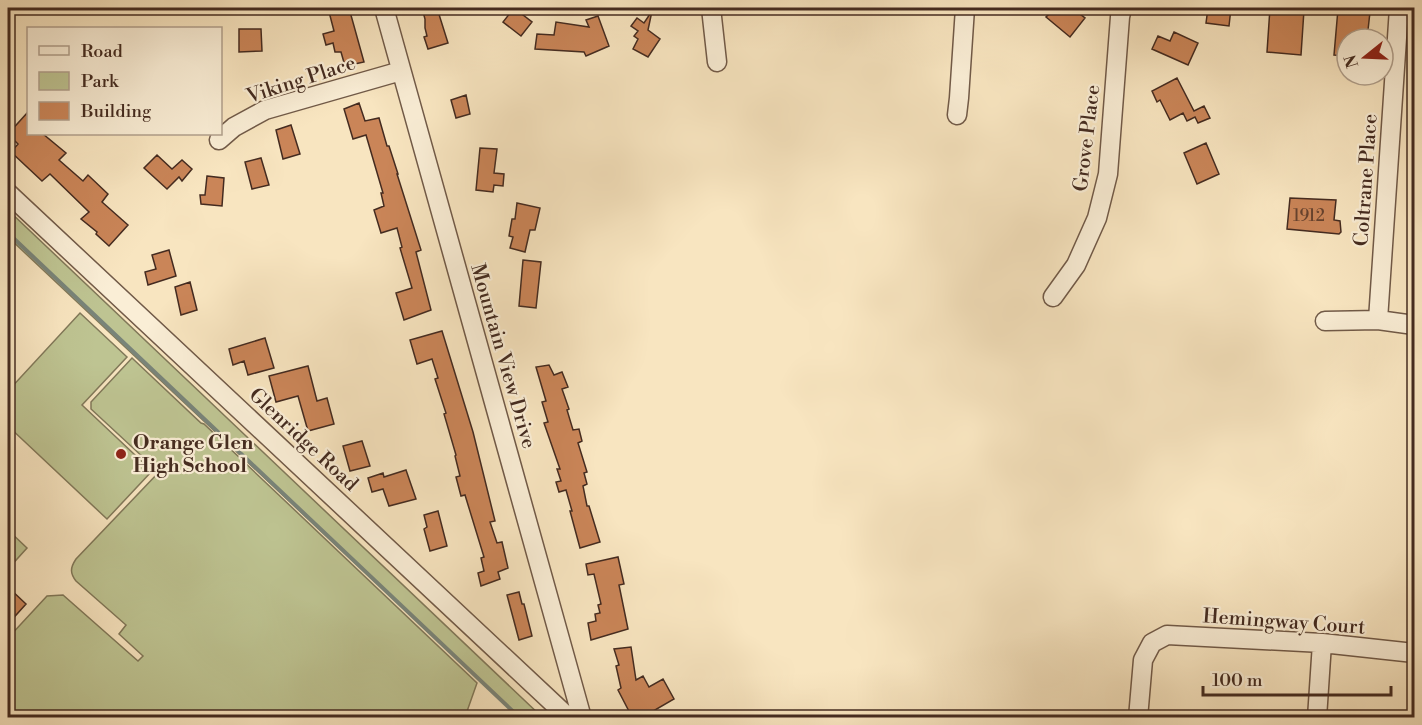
<svg xmlns="http://www.w3.org/2000/svg" width="1422" height="725" font-family="'Libre Bodoni',serif">
<style>
.green{fill:#bec492;stroke:#817859;stroke-width:1.5}
.lines{fill:none;stroke-linecap:round;stroke-linejoin:round}
.stream{stroke:#798479;stroke-width:4}
.building{fill:#ca8558;stroke:#442b20;stroke-width:1.5}
.minor-casing{stroke:#715a48;stroke-width:21}
.minor{stroke:#faeed6;stroke-width:18}
.poi-dot{fill:#8f2418;stroke:#faeed6;stroke-width:2}
.labels{text-anchor:middle;stroke-width:4.5;stroke-linejoin:round;paint-order:stroke}
.number-label{font-size:16px;fill:#66422e}
.street-label{font-size:20px;fill:#442b20;stroke:#faeed6}
.poi-label{font-size:20px;font-weight:bold;fill:#442b20;stroke:#faeed6;text-anchor:start}
</style>
<rect width="100%" height="100%" fill="#f8e5c0"/>
<filter id="stains"><feTurbulence type="fractalNoise" baseFrequency=".00333" numOctaves="4"/><feColorMatrix values="0 0 0 0 .2 0 0 0 0 .09 0 0 0 0 .02 0 0 0 .5 -.17"/></filter>
<radialGradient id="worn" r=".72"><stop offset=".6" stop-color="#630" stop-opacity="0"/><stop offset="1" stop-color="#630" stop-opacity=".3"/></radialGradient>
<path class="green" d="M8,210L542,717H519L8,237Z
M80,313L127,357L82,405L152,471L107,519L8,426V391Z
M132,358L201,423L204,424L477,683L465,717H8V638L47,596L63,595L138,661L143,656L119,634L126,625L76,581C70,573 70,568 76,559L159,472L91,409V402Z
M8,530L27,548L8,569Z"/>
<g class="lines">
<path class="stream" d="M8,233L520,718"/>
</g>
<path class="building" d="M328,8H349L364,62L345,66L341,52H335L333,43L326,45L323,34L334,31Z
M422,8H437L448,43L428,49L424,37L427,36L425,28V19Z
M514,8L532,22L521,36L503,22Z
M1055,8H1072L1085,18L1070,37L1046,17Z
M1208,8H1231L1229,26L1206,23Z
M1270,8L1304,10L1301,55L1267,52Z
M1338,9L1370,12L1367,39H1347V56L1334,55Z
M652,11L648,30L660,39L648,57L633,49L638,39L634,36L638,31L631,26L637,18L644,23Z
M598,16L609,46L586,56L584,52L535,49L537,34L554,35L556,22L589,27L586,20Z
M239,29H261L262,51L239,52Z
M1174,32L1198,43L1188,65L1152,49L1158,36L1170,41Z
M1177,78L1194,111L1204,106L1210,118L1198,123L1195,117L1187,121L1183,113L1170,120L1160,100L1157,102L1152,91Z
M466,95L470,114L456,118L451,100Z
M359,103L365,121L379,118L387,146H389L398,174H397L421,250L416,252L431,310L404,320L396,293L412,288L400,248L402,247L397,228L381,233L374,210L384,206L381,193H383L366,135L353,139L344,109Z
M28,112V134H43L66,153L59,160L83,181L88,175L108,194L102,202L128,225L109,246L96,234L97,232L81,219L89,212L50,174L42,181L11,152L18,144L8,134Z
M291,125L300,154L283,159L276,130Z
M1206,143L1219,174L1197,184L1184,153Z
M480,148L497,149L494,173L504,174L503,186L494,185L493,192L476,190Z
M157,155L172,169L182,160L192,169L182,181L179,177L167,189L144,168Z
M261,158L269,185L252,189L245,162Z
M207,176L224,178L222,206L201,204L200,195H205Z
M1290,198L1336,200L1334,220L1340,221L1341,232L1339,234L1287,229Z
M517,203L540,208L535,230H530L525,252L510,248L513,237L509,236L512,219H515Z
M169,250L176,276L148,285L145,272L156,269L152,255Z
M523,260L541,262L536,308L519,306Z
M190,282L197,310L181,315L175,287Z
M442,331L473,432L495,521L490,522L497,543L502,542L508,568L498,572L500,579L481,586L478,573L484,571L481,558L484,557L465,495L461,496L456,477L460,476L455,456L456,455L444,414L446,413L435,379L438,378L432,359L417,364L410,340Z
M265,338L274,368L248,375L244,361L233,365L229,349Z
M549,365L554,375L562,372L568,387L562,389L569,409L567,410L573,430L579,429L582,441L578,443L587,472L584,473L587,484L583,486L587,506H589L600,542L580,548L570,511H572L566,490L559,492L556,482L561,481L557,469H560L544,423L548,422L542,402L546,401L536,367Z
M308,366L317,401L327,398L334,424L308,431L298,396L276,402L269,376Z
M362,441L370,466L350,471L343,446Z
M406,470L416,499L389,506L383,489L372,492L368,478L383,473L384,477Z
M438,511L447,546L430,551L424,529L427,527L424,515Z
M618,557L624,584L619,585L628,629L591,640L588,623L596,621L595,614L600,613L598,605L601,604L594,574L588,575L586,564Z
M8,587L26,604L8,624Z
M519,592L522,604H524L532,636L519,640L507,595Z
M631,647L636,680L643,676L649,687L663,679L674,699L643,717H632L618,690L621,688L616,666L619,665L614,649Z"/>
<g class="lines">
<defs>
<path id="minor" d="M384,8L582,718
M711,8L717,62
M957,115L959,98L965,8
M219,140L234,127L265,110L401,71
M8,193L569,718
M1053,297L1076,265L1097,218L1108,174L1120,17L1122,8
M1378,320L1399,8
M1325,321L1378,320L1414,325
M1138,718L1143,660L1152,643L1167,635L1322,643L1414,653
M1317,718L1322,643"/>
</defs>
<use href="#minor" class="minor-casing"/>
<use href="#minor" class="minor"/>
</g>
<circle class="poi-dot" cx="121" cy="454" r="6"/>
<g class="labels">
<g class="number-label">
<text x="1309" y="221">1912</text>
</g>
<g class="street-label">
<text transform="translate(301 79) rotate(-18)" y="7">Viking Place</text>
<text transform="translate(1086 138) rotate(-83)" y="7">Grove Place</text>
<text transform="translate(1365 180) rotate(-86)" y="7">Coltrane Place</text>
<text transform="translate(504 356) rotate(74)" y="7">Mountain View Drive</text>
<text transform="translate(304 439) rotate(43)" y="7">Glenridge Road</text>
<text transform="translate(1284 621) rotate(4)" y="7">Hemingway Court</text>
</g>
<g class="poi-label">
<text x="133" y="449">Orange Glen<tspan x="133" dy="23">High School</tspan></text>
</g>
</g>
<rect width="1422" height="725" fill="none" stroke="#f8e5c0" stroke-width="30"/>
<rect x="9" y="9" width="1404" height="707" fill="none" stroke="#442b20" stroke-width="3"/>
<rect x="15" y="15" width="1392" height="695" fill="none" stroke="#442b20" stroke-width="1.5"/>
<rect x="27" y="27" width="195" height="108" fill="#faeed6" stroke="#b1a08d" stroke-width="1.5"/>
<rect x="39" y="46" width="30" height="9" fill="#faeed6" stroke="#b1a08d" stroke-width="1.5"/>
<text x="81" y="57" font-size="18" fill="#442b20">Road</text>
<rect x="39" y="72" width="30" height="18" fill="#bec492" stroke="#b1a08d" stroke-width="1.5"/>
<text x="81" y="87" font-size="18" fill="#442b20">Park</text>
<rect x="39" y="102" width="30" height="18" fill="#ca8558" stroke="#b1a08d" stroke-width="1.5"/>
<text x="81" y="117" font-size="18" fill="#442b20">Building</text>
<g transform="translate(1365 57) rotate(252)"><circle r="28" fill="#faeed6" stroke="#b1a08d" stroke-width="1.5"/>
<path d="M0-4.5L10 22L0 15L-10 22Z" fill="#8f2418"/>
<text y="-9" font-size="16" font-weight="bold" text-anchor="middle" fill="#442b20">N</text>
</g>
<path d="M1203 686v9h188v-9" fill="none" stroke="#442b20" stroke-width="3"/>
<text x="1212" y="686" font-size="18" fill="#442b20" stroke="#faeed6" stroke-width="4.5" paint-order="stroke">100 m</text>
<rect width="100%" height="100%" filter="url(#stains)"/>
<rect width="100%" height="100%" fill="url(#worn)"/>
</svg>
